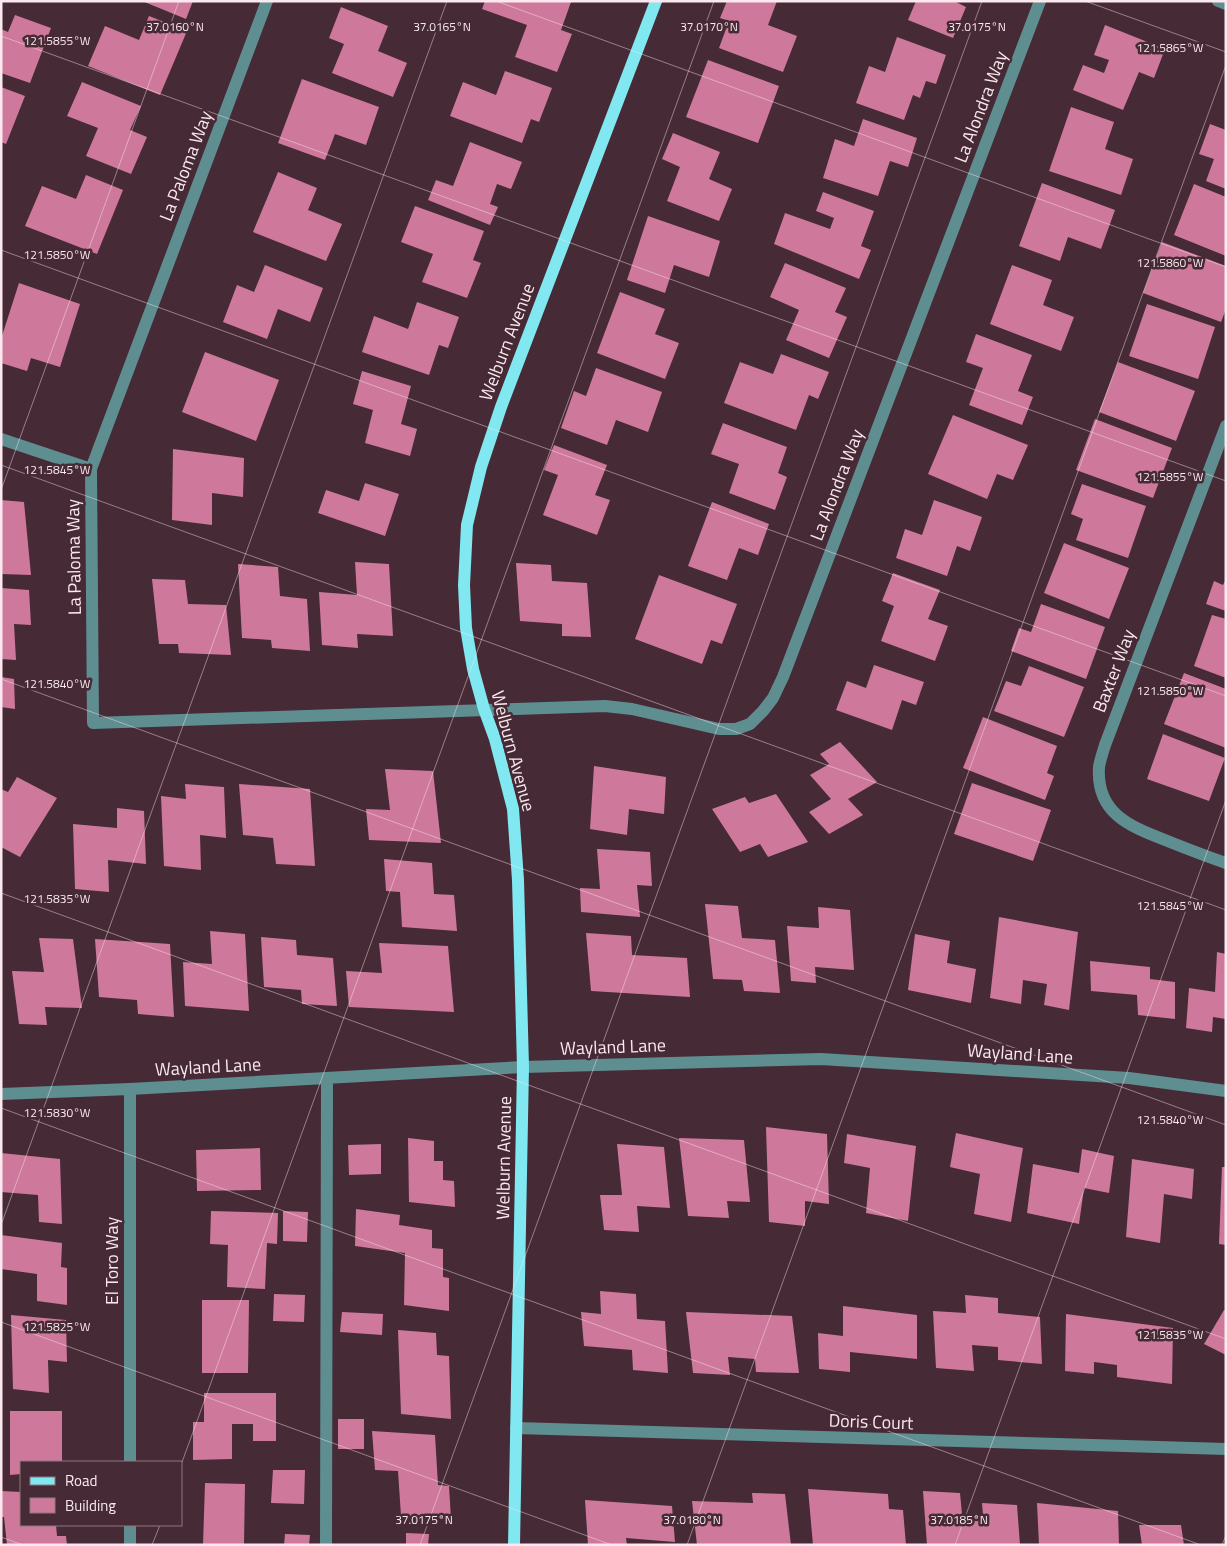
<svg xmlns="http://www.w3.org/2000/svg" width="1227" height="1546" font-family="'Titillium Web',sans-serif">
<style>
.building{fill:#ce799c}
.lines{fill:none;stroke-linecap:round;stroke-linejoin:round}
.minor{stroke:#5f8e91;stroke-width:12}
.major{stroke:#81e7f0;stroke-width:12}
.ticks{fill:none;stroke:#fbe9ef;stroke-width:1;stroke-opacity:0.45}
.labels{text-anchor:middle;stroke-width:5;stroke-linejoin:round;paint-order:stroke}
.street-label{font-size:18px;fill:#fbe9ef;stroke:#462a35}
.ticks-label{font-size:12px;text-anchor:middle;fill:#fbe9ef;stroke:#462a35;stroke-width:5;stroke-linejoin:round;paint-order:stroke}
</style>
<rect width="100%" height="100%" fill="#462a35"/>
<path class="building" d="M142,1H193L186,19Z
M485,1L571,2L561,30L572,34L557,72L515,57L527,25L482,9Z
M727,1H777L768,25L797,36L783,72L719,48L729,21L720,18Z
M916,1H954L966,7L953,38L908,20Z
M341,7L388,26L378,51L407,63L393,97L332,73L344,44L329,38Z
M15,15L51,28L30,83L1,73V29L8,32Z
M149,16L187,31L160,95L88,66L105,26L139,40Z
M1105,25L1165,49L1154,78L1139,72L1123,110L1073,90L1083,65L1104,73L1109,60L1094,55Z
M897,37L946,55L936,84L926,81L920,98L913,95L904,120L856,103L869,66L885,72Z
M708,60L779,86L758,143L686,117Z
M505,71L552,88L539,122L531,119L522,143L450,116L463,82L496,95Z
M302,79L379,107L366,145L335,134L325,160L278,143Z
M82,82L141,106L130,130L147,137L131,174L86,156L98,128L67,116Z
M1,87L25,96L6,144L1,142Z
M1071,107L1114,122L1105,149L1133,159L1121,195L1049,171Z
M863,119L917,138L908,167L890,161L878,196L823,178L835,139L854,146Z
M1210,124L1226,130V189L1206,181L1214,159L1199,154Z
M673,133L720,152L709,179L732,189L719,221L667,201L680,167L662,159Z
M470,142L522,162L511,189L497,184L490,204L498,207L490,225L428,200L436,180L453,186Z
M278,172L317,188L308,210L342,224L326,261L253,232Z
M86,175L123,190L97,254L25,226L42,186L76,199Z
M1042,183L1115,210L1101,249L1068,237L1060,261L1019,246Z
M1194,184L1226,197V256L1174,235Z
M823,192L874,211L861,246L871,250L859,279L774,244L785,213L830,229L834,218L816,211Z
M415,206L484,231L473,260L481,263L467,298L422,282L433,254L401,242Z
M648,216L720,241L709,277L674,265L665,293L627,280Z
M1162,242L1226,266V309L1221,322L1143,293Z
M785,263L846,288L835,312L847,317L829,358L786,340L799,310L770,297Z
M265,265L323,288L310,322L278,309L267,339L223,322L237,285L254,292Z
M1012,265L1052,280L1043,305L1074,317L1061,351L990,324Z
M19,283L80,304L60,367L31,358L27,371L1,363V339Z
M620,292L665,309L655,334L679,343L665,379L597,353Z
M417,302L459,317L448,348L439,345L429,375L362,352L374,316L408,329Z
M1147,304L1215,327L1198,379L1129,356Z
M976,334L1032,355L1018,391L1033,397L1022,425L969,405L983,368L966,362Z
M205,352L279,380L256,441L182,412Z
M781,354L829,372L818,399L809,395L796,430L724,403L740,362L773,374Z
M1118,362L1195,391L1176,441L1099,412Z
M596,368L662,392L648,432L616,420L607,445L561,428L574,391L586,396Z
M362,371L411,386L401,424L417,429L410,456L365,443L373,410L353,404Z
M953,415L1028,445L1013,480L997,474L987,499L928,474Z
M1095,419L1172,448L1153,498L1076,470Z
M723,423L787,447L778,473L787,477L775,510L729,493L739,464L711,454Z
M554,445L607,465L595,495L610,500L597,535L543,515L558,475L544,470Z
M173,449L244,458L243,497L212,493V525L172,520Z
M365,483L399,494L385,536L318,513L326,490L359,501Z
M1082,484L1146,506L1128,558L1076,540L1083,519L1071,514Z
M1,500L24,502L31,575L1,574Z
M934,500L982,517L970,551L957,546L947,576L896,558L905,529L922,535Z
M712,502L769,524L758,555L739,548L727,580L688,566Z
M1064,543L1129,568L1109,619L1044,593Z
M355,562L389,564L393,636L357,634L358,648L322,645L319,592L357,595Z
M516,563L551,565L552,581L587,583L591,637L562,636V624L520,621Z
M238,564L278,567L280,596L307,599L310,651L272,648L271,640L242,638Z
M893,573L940,590L928,619L948,626L935,661L881,641L894,606L882,601Z
M659,575L737,604L722,644L711,640L702,664L635,639Z
M152,579L185,580L188,604L226,605L231,655L179,653L178,644H159Z
M1226,579V611L1206,604L1214,581L1223,585Z
M1,588L29,590L31,625L14,624L16,660L1,659Z
M1041,604L1105,627L1086,679L1011,651L1019,628L1031,632Z
M1212,615L1226,619V678L1194,666Z
M874,665L924,682L916,705L902,700L892,730L836,710L847,681L866,688Z
M1029,666L1084,687L1064,737L994,711L1006,681L1021,686Z
M1184,673L1226,689V748L1164,724Z
M1,677L14,679L15,709L1,707Z
M983,717L1057,746L1047,773L1054,776L1045,800L963,768Z
M1163,734L1225,758L1209,801L1147,779Z
M840,742L877,782L848,799L863,815L829,834L809,812L831,799L810,775L829,764L820,754Z
M594,766L666,777L664,814L629,809L627,835L590,829Z
M385,769L433,771L441,843L369,840L366,809L390,810Z
M17,777L57,798L20,857L1,847V789L8,792Z
M972,783L1051,810L1033,861L954,834Z
M185,784L224,787L226,838L200,835L201,870L164,866L161,796L186,799Z
M239,784L310,789L315,866L276,864L273,838L243,835Z
M776,794L808,842L768,857L760,844L740,852L712,809L745,797L749,803Z
M117,808L144,811L146,864L108,860L109,892L75,889L73,824L117,828Z
M597,849L650,852L652,886L637,885L640,917L581,912L580,888L600,889Z
M384,859L432,863L434,894L454,895L457,931L402,927L400,892L386,891Z
M705,904L738,906L742,938L775,940L780,993L744,991L742,980L713,979Z
M818,907L850,910L854,970L815,967L816,983L791,981L787,926L819,928Z
M999,917L1078,932L1069,1010L1044,1005L1047,984L1023,980L1021,1004L990,998Z
M210,931L245,934L249,1011L185,1006L183,962L212,964Z
M586,933L631,936L632,955L687,958L690,997L591,991Z
M915,934L950,941L947,963L976,969L971,1003L908,990Z
M261,937L296,940L297,955L333,958L337,1006L302,1004L301,990L264,987Z
M39,938L73,939L82,1008L45,1007L47,1025L19,1024L12,971L44,972Z
M95,939L170,944L174,1017L138,1014L137,1000L99,997Z
M379,943L448,946L454,1012L349,1007L346,971L382,973Z
M1217,952L1226,954V1019L1213,1017L1212,1032L1186,1028L1189,988L1215,992Z
M1090,961L1150,967V979L1175,982V1019L1138,1015L1137,995L1091,991Z
M766,1127L827,1134L829,1204L805,1201V1226L769,1222Z
M956,1133L1023,1148L1011,1222L974,1214L980,1174L950,1167Z
M847,1134L916,1146L908,1221L866,1213L870,1168L844,1163Z
M408,1138L434,1141V1161H443V1180L454,1181L455,1207L409,1202Z
M679,1138L744,1140L750,1202L727,1201L729,1218L688,1216Z
M381,1144V1174L349,1175L348,1145Z
M617,1144L664,1147L670,1208L637,1206L639,1232L604,1230L600,1195H622Z
M260,1148L261,1190L197,1191L196,1150Z
M1082,1149L1114,1156L1109,1193L1084,1188L1079,1224L1027,1213L1033,1164L1079,1173Z
M1,1153L60,1159L62,1224L39,1222L38,1195L1,1192Z
M1132,1159L1194,1169L1192,1199L1164,1194L1160,1243L1126,1237Z
M1222,1167H1226V1245L1219,1244Z
M356,1209L400,1215L399,1225L432,1230V1248L443,1249V1277L449,1278V1311L404,1305L405,1253L355,1246Z
M211,1211L278,1213L277,1244L267,1243L265,1289L227,1287L228,1245L210,1244Z
M283,1211L308,1212L307,1242L283,1241Z
M1,1235L62,1243L61,1267L67,1268V1305L37,1301V1274L1,1269Z
M600,1291L636,1294L637,1319L665,1321L668,1373L633,1370L632,1350L584,1346L581,1312L601,1314Z
M274,1294L305,1295L304,1322L273,1321Z
M965,1295L998,1298V1313L1040,1317L1042,1364L998,1360V1347L972,1345L974,1371L936,1368L933,1311L966,1313Z
M202,1300H249L248,1373H202Z
M843,1306L917,1315V1359L850,1352V1372L819,1369L818,1333L843,1336Z
M1224,1310L1226,1311V1355L1204,1344Z
M342,1312L383,1314L382,1335L340,1332Z
M686,1312L792,1316L799,1373L756,1372L755,1359L728,1357L730,1375L693,1373Z
M1066,1314L1173,1328L1172,1384L1117,1377V1365L1094,1362V1374L1065,1371Z
M11,1315L66,1320L67,1362L48,1360L49,1393L13,1389Z
M398,1330L436,1333L437,1355L449,1356L451,1419L401,1414Z
M204,1393H276V1441H253V1424H232V1459L193,1460V1422H204Z
M10,1411H62V1462H21V1474L10,1475Z
M338,1419H364V1449H338Z
M372,1431L435,1435L438,1485L449,1486L451,1519L401,1516L398,1471L375,1470Z
M273,1470H305L304,1504L271,1503Z
M205,1483L245,1484L244,1545H203Z
M808,1489L888,1494L889,1509L903,1510L906,1545H813Z
M1,1491L21,1492V1525H56L57,1536H66L67,1545H7L4,1517H1Z
M923,1491L960,1493L962,1514L983,1515L982,1503L1017,1505L1020,1545H927Z
M752,1493L785,1494L791,1545H697L692,1501L753,1503Z
M585,1500L672,1506L675,1542L626,1538L627,1545H588Z
M1037,1503L1118,1511L1119,1545H1039Z
M1139,1525H1181L1184,1545H1142Z
M406,1533L429,1534L428,1545H406Z
M285,1534L310,1535L309,1545H284Z"/>
<g class="lines">
<path class="minor" d="M267,1L91,469L93,723L605,706L632,709L719,729H736L750,724L763,711L773,698L783,677L1040,1
M1218,1L1226,4
M1226,426L1105,745C1103,752 1100,760 1099,767C1096,813 1129,826 1165,840C1185,848 1205,856 1226,863
M1,439L91,469
M1,1094L130,1089L523,1067L821,1059L1129,1078L1226,1091
M516,1428L1226,1449
M130,1462V1089
M130,1525V1545
M326,1545L327,1078"/>
<path class="major" d="M514,1545L523,1067L518,880L513,809L495,739L484,709L473,669L466,628L464,585L467,525L481,467L501,407L656,1"/>
</g>
<path class="ticks" d="M496,1L1226,267M1085,1L1226,52M1,36L1226,481M1,250L1226,696M1,465L1226,910M1,490L179,1M1,679L1226,1125M1,893L1226,1339M1,1108L1201,1545M1,1225L447,1M1,1322L612,1545M181,1465L714,1M1,1537L23,1545M152,1545L160,1525M420,1545L982,1M687,1545L1226,65M955,1545L1226,800M1222,1545L1226,1535"/>
<g class="labels">
<g class="street-label">
<text transform="translate(981 107) rotate(-69)" y="6">La Alondra Way</text>
<text transform="translate(186 166) rotate(-69)" y="6">La Paloma Way</text>
<text transform="translate(507 342) rotate(-69)" y="6">Welburn Avenue</text>
<text transform="translate(837 485) rotate(-69)" y="6">La Alondra Way</text>
<text transform="translate(74 557) rotate(-91)" y="6">La Paloma Way</text>
<text transform="translate(1114 671) rotate(-69)" y="6">Baxter Way</text>
<text transform="translate(513 751) rotate(75)" y="6">Welburn Avenue</text>
<text transform="translate(613 1047) rotate(-2)" y="6">Wayland Lane</text>
<text transform="translate(1020 1054) rotate(4)" y="6">Wayland Lane</text>
<text transform="translate(208 1067) rotate(-3)" y="6">Wayland Lane</text>
<text transform="translate(504 1158) rotate(-89)" y="6">Welburn Avenue</text>
<text transform="translate(112 1261) rotate(-90)" y="6">El Toro Way</text>
<text transform="translate(871 1422) rotate(2)" y="6">Doris Court</text>
</g>
</g>
<g class="ticks-label">
<text x="175" y="31">37.0160°N</text>
<text x="442" y="31">37.0165°N</text>
<text x="709" y="31">37.0170°N</text>
<text x="977" y="31">37.0175°N</text>
<text x="57" y="45">121.5855°W</text>
<text x="1170" y="52">121.5865°W</text>
<text x="57" y="259">121.5850°W</text>
<text x="1170" y="267">121.5860°W</text>
<text x="57" y="474">121.5845°W</text>
<text x="1170" y="481">121.5855°W</text>
<text x="57" y="688">121.5840°W</text>
<text x="1170" y="695">121.5850°W</text>
<text x="57" y="903">121.5835°W</text>
<text x="1170" y="910">121.5845°W</text>
<text x="57" y="1117">121.5830°W</text>
<text x="1170" y="1124">121.5840°W</text>
<text x="57" y="1331">121.5825°W</text>
<text x="1170" y="1339">121.5835°W</text>
<text x="424" y="1524">37.0175°N</text>
<text x="692" y="1524">37.0180°N</text>
<text x="959" y="1524">37.0185°N</text>
</g>
<rect width="1227" height="1546" fill="none" stroke="#fbe9ef" stroke-width="5"/>
<rect x="20" y="1461" width="162" height="65" fill="#462a35" stroke="#8e767f"/>
<rect x="30" y="1477" width="25" height="8" fill="#81e7f0" stroke="#8e767f"/>
<text x="65" y="1486" font-size="15" fill="#fbe9ef">Road</text>
<rect x="30" y="1498" width="25" height="15" fill="#ce799c" stroke="#8e767f"/>
<text x="65" y="1511" font-size="15" fill="#fbe9ef">Building</text>
</svg>
